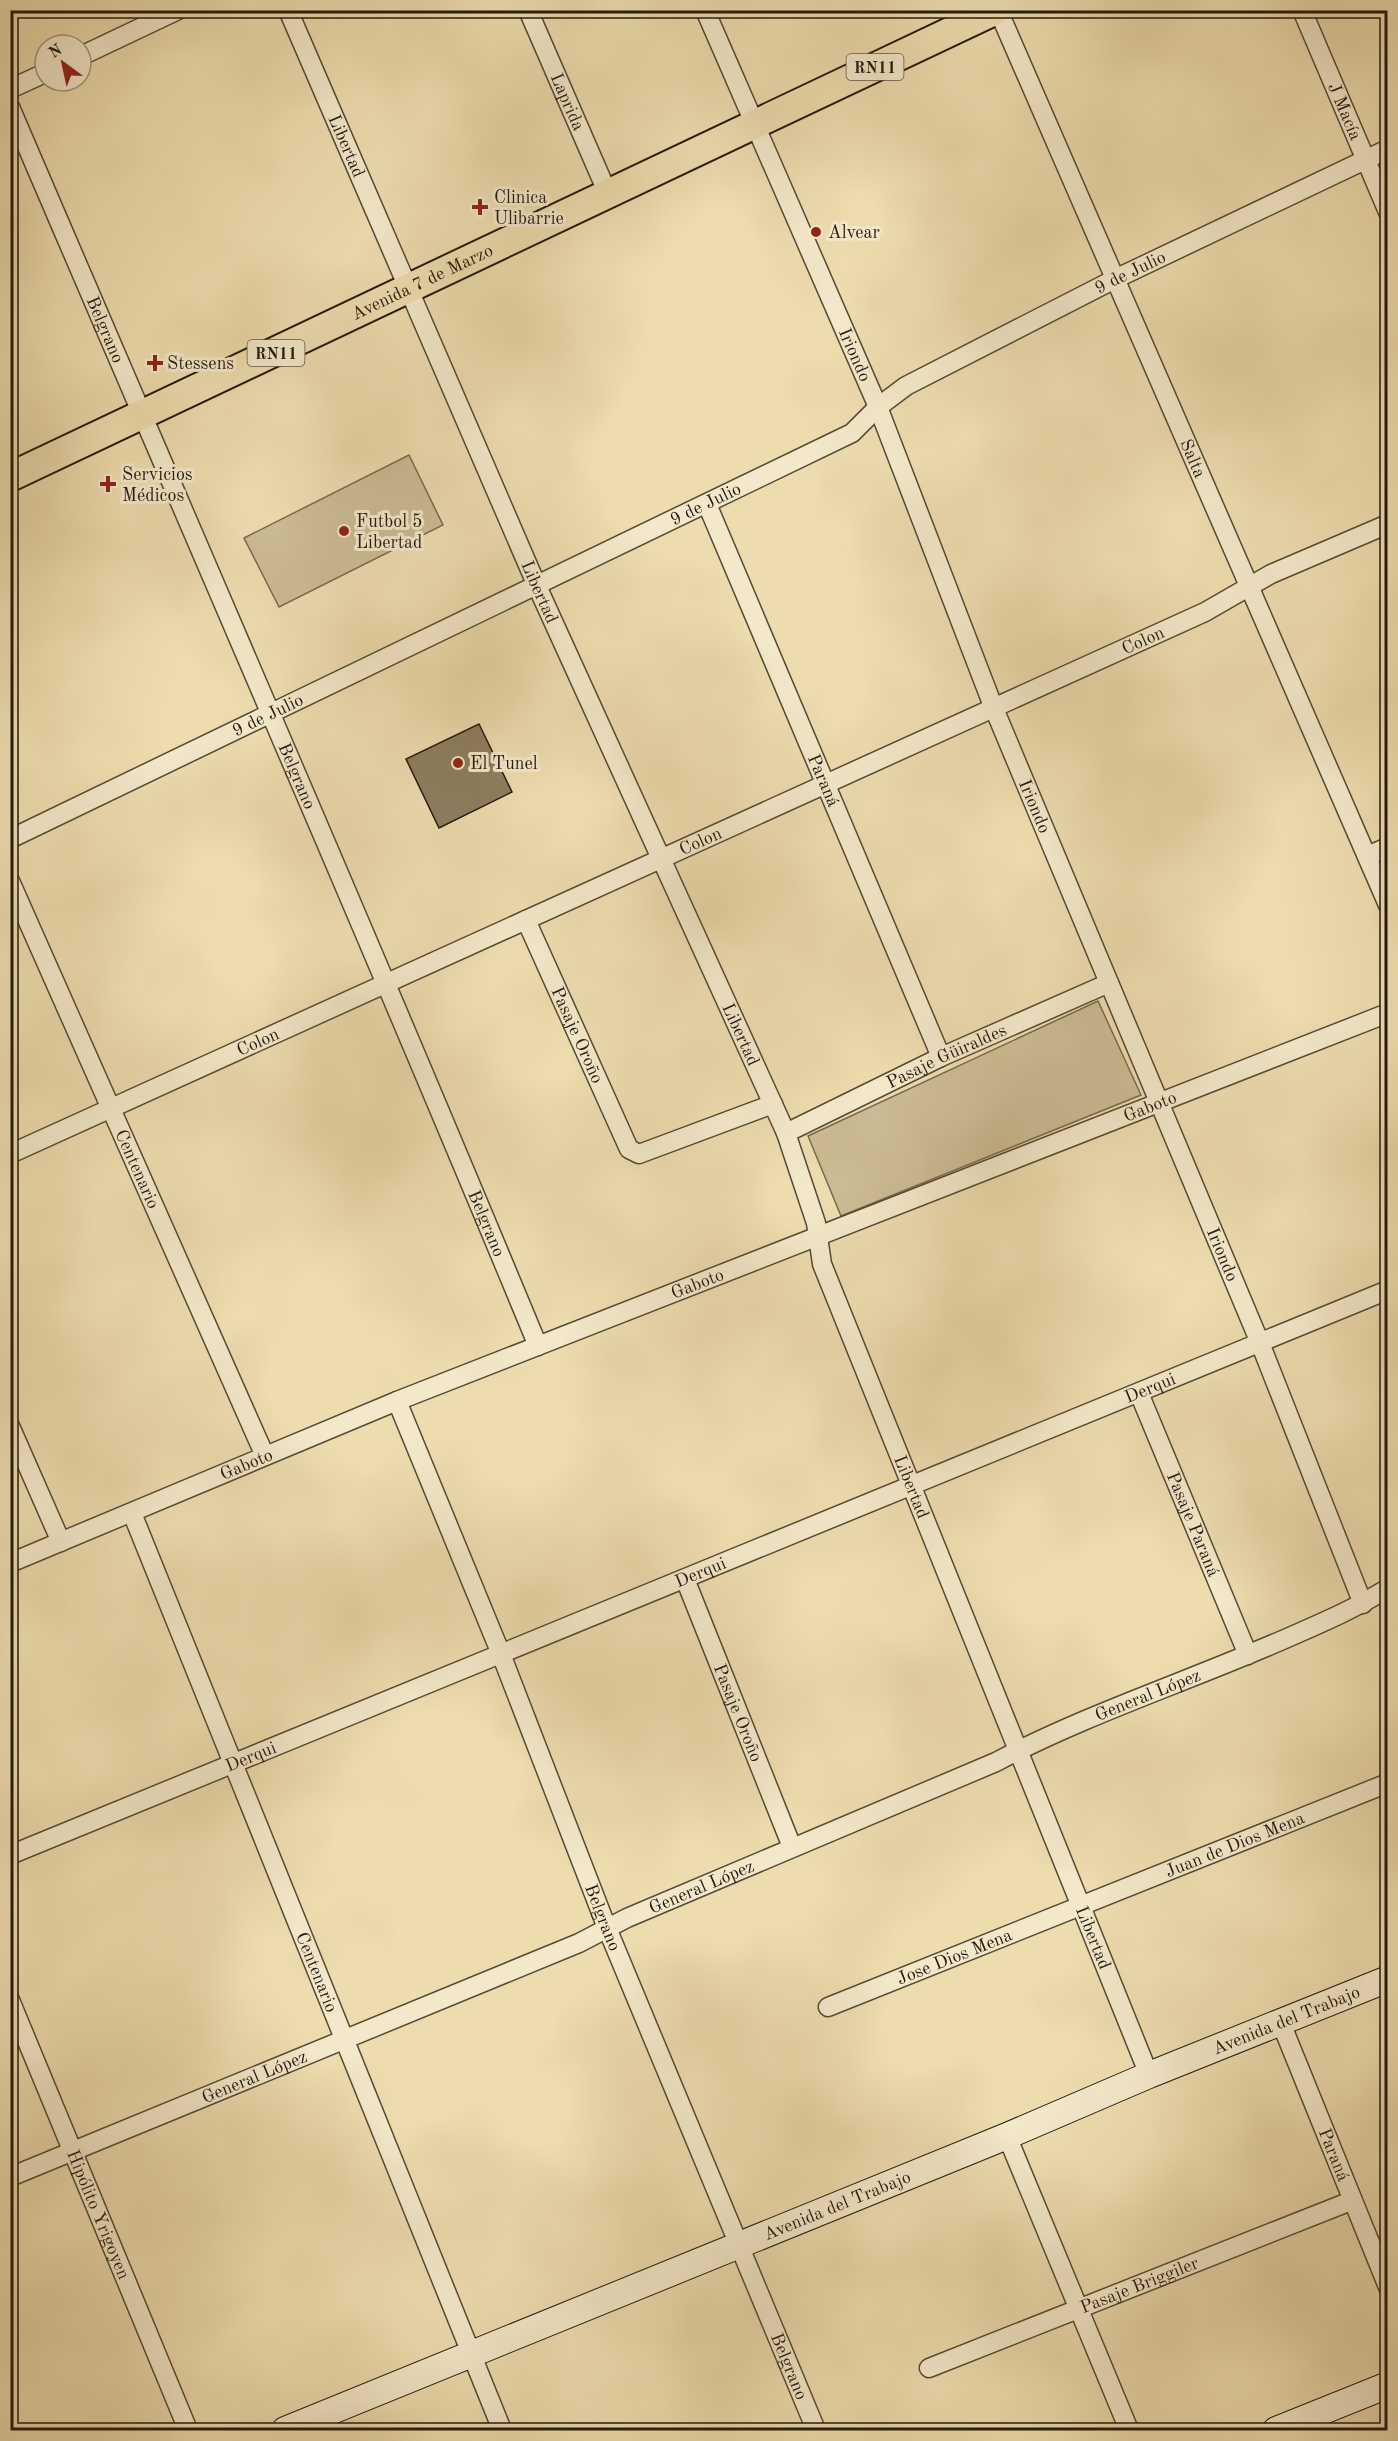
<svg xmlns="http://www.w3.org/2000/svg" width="1398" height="2441" font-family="'Old Standard TT',serif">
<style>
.green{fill:#cbbb92;stroke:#776a4f;stroke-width:1.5}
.building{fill:#8c7e60;stroke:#23190c;stroke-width:1.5}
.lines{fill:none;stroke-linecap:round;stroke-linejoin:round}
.street-casing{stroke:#564a34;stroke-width:21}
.secondary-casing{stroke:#23190c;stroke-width:28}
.primary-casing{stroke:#23190c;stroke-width:32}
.street{stroke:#f3e8ca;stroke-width:18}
.secondary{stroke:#f3e8ca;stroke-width:26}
.primary{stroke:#eddcae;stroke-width:28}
.poi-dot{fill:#8f2418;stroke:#f3e8ca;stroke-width:2}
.labels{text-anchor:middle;stroke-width:6;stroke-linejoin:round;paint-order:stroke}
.shield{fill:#f3e8ca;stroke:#615745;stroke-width:1.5}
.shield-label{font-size:16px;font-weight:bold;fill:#23190c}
.street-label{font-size:18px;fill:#23190c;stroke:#f3e8ca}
.poi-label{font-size:18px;fill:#23190c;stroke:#f3e8ca;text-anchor:start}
</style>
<rect width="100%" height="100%" fill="#eddcae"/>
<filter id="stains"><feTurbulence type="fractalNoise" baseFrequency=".00333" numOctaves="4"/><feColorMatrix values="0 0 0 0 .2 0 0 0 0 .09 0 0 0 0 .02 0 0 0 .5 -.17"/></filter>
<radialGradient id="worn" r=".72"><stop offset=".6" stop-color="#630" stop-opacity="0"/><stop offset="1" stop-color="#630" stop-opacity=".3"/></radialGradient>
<path class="green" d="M409,455L443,525L279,607L244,538Z
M1098,1001L1141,1095L841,1216L808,1136Z"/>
<path class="building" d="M479,724L512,792L439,828L406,759Z"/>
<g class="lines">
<defs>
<g id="street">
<path id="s1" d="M288,10L537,586L786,1133L816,1223L822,1264L1149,2075"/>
<path id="s2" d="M528,10L608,194"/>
<path id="s3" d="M705,10L878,407L993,706L1260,1343L1363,1604"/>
<path id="s4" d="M998,10L1388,905"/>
<path id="s5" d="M1302,10L1388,212"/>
<path d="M81,56L178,10"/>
<path d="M10,89L45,73"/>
<path id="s6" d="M10,107C187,520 366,931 538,1346"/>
<path id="s7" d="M707,504L941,1057"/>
<path id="s8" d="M10,839L852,433L878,407L906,386L1115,279L1388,149"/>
<path d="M1367,856L1388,847"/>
<path id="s9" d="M10,881L265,1456"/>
<path id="s10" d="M526,920L629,1149L639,1154L773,1104"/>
<path id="s11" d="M786,1133L941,1057L1109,983"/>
<path id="s12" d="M10,1154L1205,612L1271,574L1388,524"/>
<path id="s13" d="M1139,1393L1248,1655"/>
<path id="s14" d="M397,1401L501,1654L607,1928L816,2430"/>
<path d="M10,1426L61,1542"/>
<path id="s15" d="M132,1513L502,2430"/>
<path id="s16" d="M10,1563L397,1401L1388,1013"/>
<path id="s17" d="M685,1579L792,1847"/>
<path id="s18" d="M10,1855L1388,1290"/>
<path id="s19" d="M10,2000L188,2430"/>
<path id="s20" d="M828,2007L1388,1783"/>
<path id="s21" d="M1281,2023L1388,2287"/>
<path d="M1007,2136L1129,2430"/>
<path id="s22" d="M10,2177L579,1943L627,1918L996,1762C1091,1712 1195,1679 1294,1635C1326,1621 1358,1607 1388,1588"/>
<path id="s23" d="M929,2368L1351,2201"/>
</g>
<g id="secondary">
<path id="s24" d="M285,2430L1007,2136L1149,2075L1388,1979"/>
<path d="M1276,2430L1388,2385"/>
</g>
<g id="primary">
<path id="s25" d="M10,477L996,10"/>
</g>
</defs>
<use href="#street" class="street-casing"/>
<use href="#secondary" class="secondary-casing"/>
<use href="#primary" class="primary-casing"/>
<use href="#street" class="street"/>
<use href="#secondary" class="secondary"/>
<use href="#primary" class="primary"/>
</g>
<g class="poi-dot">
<path d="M477 198h6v6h6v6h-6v6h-6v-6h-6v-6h6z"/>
<circle cx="816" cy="232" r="6"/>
<path d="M152 354h6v6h6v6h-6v6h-6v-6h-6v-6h6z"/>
<path d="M105 475h6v6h6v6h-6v6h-6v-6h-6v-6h6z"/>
<circle cx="344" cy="531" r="6"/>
<circle cx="458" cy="763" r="6"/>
</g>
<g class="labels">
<g class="shield">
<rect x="846.5" y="54" width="57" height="26" rx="4.5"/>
<rect x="247.5" y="340" width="57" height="26" rx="4.5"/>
</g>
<g class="shield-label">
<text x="875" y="73">RN11</text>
<text x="276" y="359">RN11</text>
</g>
<g class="street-label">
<text dy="6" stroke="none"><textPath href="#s2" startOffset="100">Laprida</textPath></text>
<text dy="6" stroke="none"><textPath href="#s5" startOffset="110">J Macía</textPath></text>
<text dy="6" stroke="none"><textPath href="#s1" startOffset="148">Libertad</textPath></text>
<text dy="6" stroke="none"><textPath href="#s8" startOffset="1258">9 de Julio</textPath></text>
<text dy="6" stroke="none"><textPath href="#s25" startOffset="456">Avenida 7 de Marzo</textPath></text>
<text dy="6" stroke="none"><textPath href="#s6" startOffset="242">Belgrano</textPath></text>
<text dy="6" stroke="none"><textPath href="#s3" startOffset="376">Iriondo</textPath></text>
<text dy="6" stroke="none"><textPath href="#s4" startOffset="489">Salta</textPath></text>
<text dy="6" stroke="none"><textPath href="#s8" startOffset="772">9 de Julio</textPath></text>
<text dy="6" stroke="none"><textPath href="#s1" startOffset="634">Libertad</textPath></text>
<text dy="6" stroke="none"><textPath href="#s12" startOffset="1244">Colon</textPath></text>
<text dy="6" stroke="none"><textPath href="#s8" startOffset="286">9 de Julio</textPath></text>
<text dy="6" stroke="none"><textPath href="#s6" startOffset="728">Belgrano</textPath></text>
<text dy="6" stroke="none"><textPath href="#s7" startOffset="300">Paraná</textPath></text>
<text dy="6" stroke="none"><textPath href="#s3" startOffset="862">Iriondo</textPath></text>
<text dy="6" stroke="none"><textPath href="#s12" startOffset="758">Colon</textPath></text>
<text dy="6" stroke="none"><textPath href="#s10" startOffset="126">Pasaje Oroño</textPath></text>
<text dy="6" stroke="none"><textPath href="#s1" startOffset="1120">Libertad</textPath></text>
<text dy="6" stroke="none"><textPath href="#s12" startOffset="272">Colon</textPath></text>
<text dy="6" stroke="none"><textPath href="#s11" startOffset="178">Pasaje Güiraldes</textPath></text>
<text dy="6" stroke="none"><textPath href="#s16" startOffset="1228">Gaboto</textPath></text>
<text dy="6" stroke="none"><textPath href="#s9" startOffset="315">Centenario</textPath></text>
<text dy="6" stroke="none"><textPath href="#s6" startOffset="1214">Belgrano</textPath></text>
<text dy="6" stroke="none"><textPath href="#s3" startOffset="1348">Iriondo</textPath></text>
<text dy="6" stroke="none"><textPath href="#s16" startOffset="742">Gaboto</textPath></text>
<text dy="6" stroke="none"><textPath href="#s18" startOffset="1232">Derqui</textPath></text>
<text dy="6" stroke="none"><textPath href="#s16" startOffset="256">Gaboto</textPath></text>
<text dy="6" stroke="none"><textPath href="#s1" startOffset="1605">Libertad</textPath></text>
<text dy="6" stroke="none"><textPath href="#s13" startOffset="142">Pasaje Paraná</textPath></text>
<text dy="6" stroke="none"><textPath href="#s18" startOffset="746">Derqui</textPath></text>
<text dy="6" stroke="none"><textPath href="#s22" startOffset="1236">General López</textPath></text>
<text dy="6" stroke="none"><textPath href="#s17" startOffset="144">Pasaje Oroño</textPath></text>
<text dy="6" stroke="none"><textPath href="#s18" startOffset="260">Derqui</textPath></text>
<text dy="6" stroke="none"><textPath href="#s20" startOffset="438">Juan de Dios Mena</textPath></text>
<text dy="6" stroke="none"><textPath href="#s22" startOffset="750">General López</textPath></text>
<text dy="6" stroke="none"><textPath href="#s14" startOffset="556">Belgrano</textPath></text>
<text dy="6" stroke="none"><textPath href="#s1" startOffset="2091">Libertad</textPath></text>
<text dy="6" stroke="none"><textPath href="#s20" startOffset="136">Jose Dios Mena</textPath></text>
<text dy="6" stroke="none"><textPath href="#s15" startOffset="495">Centenario</textPath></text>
<text dy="6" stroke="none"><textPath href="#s24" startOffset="1082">Avenida del Trabajo</textPath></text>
<text dy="6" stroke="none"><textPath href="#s22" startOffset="264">General López</textPath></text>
<text dy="6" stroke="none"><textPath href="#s21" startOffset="142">Paraná</textPath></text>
<text dy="6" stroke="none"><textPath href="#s24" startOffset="596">Avenida del Trabajo</textPath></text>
<text dy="6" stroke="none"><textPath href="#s19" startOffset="232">Hipólito Yrigoyen</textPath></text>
<text dy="6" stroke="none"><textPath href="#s23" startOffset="226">Pasaje Briggiler</textPath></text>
<text dy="6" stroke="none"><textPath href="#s14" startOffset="1042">Belgrano</textPath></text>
</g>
<g class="poi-label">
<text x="494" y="203">Clinica<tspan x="494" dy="21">Ulibarrie</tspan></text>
<text x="828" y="238">Alvear</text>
<text x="167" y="369">Stessens</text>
<text x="122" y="480">Servicios<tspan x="122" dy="21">Médicos</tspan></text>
<text x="356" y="527">Futbol 5<tspan x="356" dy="21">Libertad</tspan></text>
<text x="470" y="769">El Tunel</text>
</g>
</g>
<rect width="1398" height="2441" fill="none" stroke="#eddcae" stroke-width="36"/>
<rect x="12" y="12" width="1374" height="2417" fill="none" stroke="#23190c" stroke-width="3"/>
<rect x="18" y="18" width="1362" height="2405" fill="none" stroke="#23190c" stroke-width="1.5"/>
<g transform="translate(63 63) rotate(327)"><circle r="28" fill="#f3e8ca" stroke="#a0957e" stroke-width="1.5"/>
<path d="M0-4.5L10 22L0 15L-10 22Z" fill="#8f2418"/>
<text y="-9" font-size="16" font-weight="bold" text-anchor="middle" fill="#23190c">N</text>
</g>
<rect width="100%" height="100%" filter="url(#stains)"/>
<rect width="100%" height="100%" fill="url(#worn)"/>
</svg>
